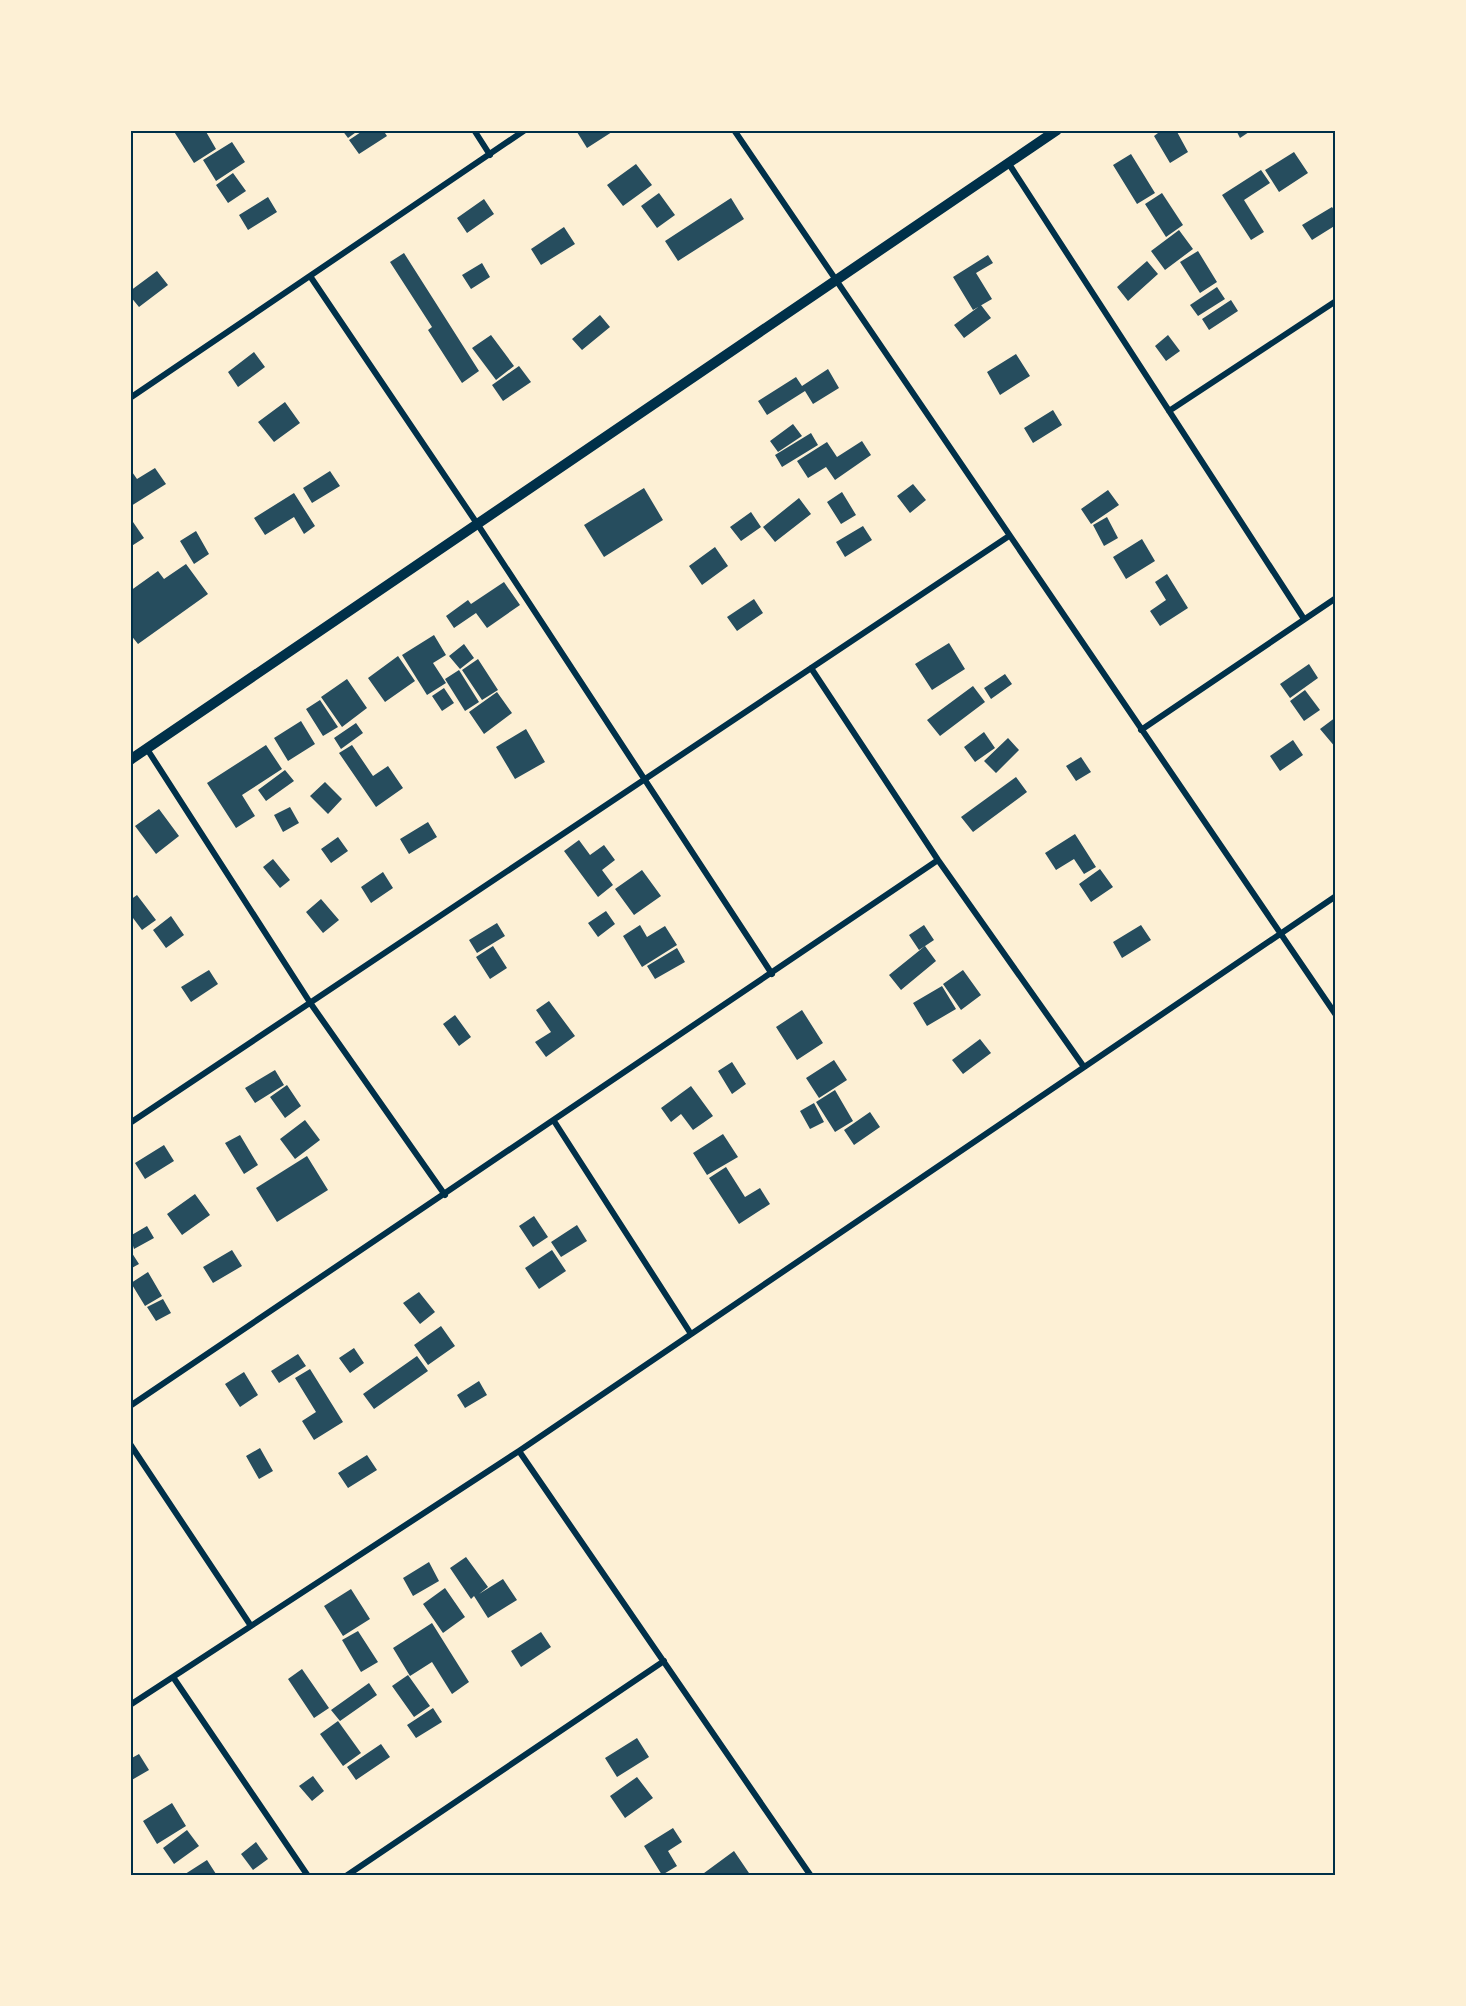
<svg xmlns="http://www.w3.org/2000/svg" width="1466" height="2006" font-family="Overpass,sans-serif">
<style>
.building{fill:#264d5e}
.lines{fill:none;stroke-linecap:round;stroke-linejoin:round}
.minor{stroke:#003049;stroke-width:6}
.tertiary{stroke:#003049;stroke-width:10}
.neatline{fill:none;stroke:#003049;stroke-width:2}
</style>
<rect width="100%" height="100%" fill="#fdf0d5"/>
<path class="building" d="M173,130H205L216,149L194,163Z
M342,130H359L348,138Z
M364,130H383L387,136L359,154L349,140Z
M579,130H615L587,148L577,132Z
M1162,130H1176L1188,152L1170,163L1154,136Z
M1236,130H1252L1240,138Z
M232,142L245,162L216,181L203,160Z
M1294,152L1308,173L1279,192L1265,170Z
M1131,154L1155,193L1137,204L1113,165Z
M636,164L652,185L623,206L607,185Z
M1261,170L1270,183L1244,200L1264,232L1251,240L1222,195Z
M233,173L246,191L228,203L216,185Z
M659,193L675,215L657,228L641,206Z
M1162,193L1183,225L1166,237L1145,204Z
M268,197L277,212L248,230L239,215Z
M731,198L744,219L678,261L665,241Z
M484,199L494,214L467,233L457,218Z
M1332,207L1336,213V225L1312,240L1302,225Z
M564,227L575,244L541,265L531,249Z
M1179,230L1193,249L1165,270L1151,251Z
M1198,251L1217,282L1200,293L1180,262Z
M404,253L479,371L462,383L428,330L432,327L390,262Z
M988,255L993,263L976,273L992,299L973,310L953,277Z
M1147,261L1158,274L1128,301L1117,287Z
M482,263L490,277L471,289L462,275Z
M157,271L168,285L139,307L130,296V291Z
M1217,287L1225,299L1198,316L1190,305Z
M1231,300L1238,311L1209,330L1202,319Z
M981,305L991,318L964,338L954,325Z
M600,315L610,327L582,350L572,339Z
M491,335L514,366L496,380L472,348Z
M1168,335L1180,351L1166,361L1155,346Z
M254,352L265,367L238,387L228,372Z
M1016,354L1030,376L1000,395L987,372Z
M519,366L531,382L503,401L492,385Z
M828,369L839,388L813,404L805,391L767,415L758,401L796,377L802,386Z
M285,402L300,423L274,442L258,422Z
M1053,410L1062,425L1033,443L1024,428Z
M793,424L802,436L778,452L770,441Z
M811,433L818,445L782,467L775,455Z
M862,441L871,455L835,480L826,467L808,478L797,461L827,442L837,457Z
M155,468L166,484L131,506L130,469L137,479Z
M330,471L340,486L312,503L303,488Z
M913,484L926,500L910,513L897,496Z
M644,488L663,520L604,557L584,525Z
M1108,490L1119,505L1091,524L1081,509Z
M842,492L856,515L841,524L827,502Z
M294,493L315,526L304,534L294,517L265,535L254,518Z
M799,498L811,514L775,542L763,527Z
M751,512L761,527L741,541L730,527Z
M1107,517L1118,538L1104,546L1093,525Z
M133,522L144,538L130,547V524Z
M863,526L872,540L845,557L836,542Z
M196,531L209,554L194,564L180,541Z
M1142,539L1155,561L1126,579L1113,557Z
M715,547L728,566L702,585L689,566Z
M186,564L208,594L138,644L130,634V591L158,571L164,579Z
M1167,574L1188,608L1160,626L1150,611L1166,600L1155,582Z
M504,582L520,605L487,628L476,613L454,628L446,616L468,600L471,604Z
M754,599L763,613L737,631L727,617Z
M434,635L446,655L433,663L446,683L427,695L402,655Z
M949,643L965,669L932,690L915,664Z
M464,644L474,658L460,669L449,656Z
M398,656L415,681L385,702L368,678Z
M478,659L498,690L482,700L462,670Z
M1309,664L1318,678L1290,698L1280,684Z
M459,670L479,702L465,711L445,679Z
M1005,674L1012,684L991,699L984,688Z
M347,679L367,708L342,727L321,697Z
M973,686L985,702L940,736L927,720Z
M444,688L454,703L442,711L432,696Z
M1305,690L1320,710L1304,721L1290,701Z
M497,692L512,713L484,734L469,712Z
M320,700L338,727L323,736L306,709Z
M1336,717V748L1320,729Z
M301,721L315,744L288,761L274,738Z
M356,723L363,733L341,749L334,738Z
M526,729L545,762L515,779L496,747Z
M984,732L995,748L975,762L964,747Z
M1008,738L1019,750L996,773L984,761Z
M1293,740L1303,755L1280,771L1270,756Z
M266,745L282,769L242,795L255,816L236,828L207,783Z
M352,745L373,776L388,766L403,788L376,807L339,753Z
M1081,757L1091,772L1076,781L1066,766Z
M285,770L294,781L266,801L258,790Z
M1016,777L1027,792L973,832L961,817Z
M325,782L342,799L328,814L310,796Z
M290,807L299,823L283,832L274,815Z
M159,809L179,836L156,854L135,826Z
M428,822L437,837L409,854L400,839Z
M1075,834L1096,867L1084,874L1074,859L1056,870L1045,853Z
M338,837L348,851L331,863L321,849Z
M579,840L590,855L604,845L615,860L602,870L613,885L598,897L564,851Z
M273,859L290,880L280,888L263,867Z
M1100,869L1113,887L1091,902L1079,884Z
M642,870L661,896L634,915L615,889Z
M383,872L393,888L371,903L361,887Z
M137,895L156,920L142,930L130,914V900Z
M321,899L339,920L323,933L306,912Z
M606,911L615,924L598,937L588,923Z
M171,916L184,935L166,948L153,930Z
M497,923L505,936L477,953L469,940Z
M640,925L647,937L665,926L677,945L642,967L623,936Z
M924,925L934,940L919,950L909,935Z
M1141,925L1151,940L1122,958L1113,942Z
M493,946L507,968L490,979L476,957Z
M925,946L936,961L901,990L889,975Z
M677,948L685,962L655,979L647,966Z
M209,970L218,984L191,1002L181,987Z
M963,970L981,995L961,1010L943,984Z
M942,986L956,1009L927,1026L913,1003Z
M549,1001L575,1036L546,1057L535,1042L551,1032L536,1010Z
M802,1010L823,1043L797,1060L776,1027Z
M455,1015L471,1037L459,1046L443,1024Z
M980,1039L991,1053L963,1074L952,1060Z
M834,1060L847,1080L819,1098L806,1078Z
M732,1062L746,1084L732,1094L718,1071Z
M275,1070L284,1085L255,1103L245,1088Z
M287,1085L301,1106L285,1118L270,1097Z
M691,1086L713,1116L693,1130L681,1114L671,1122L661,1108Z
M835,1090L853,1121L835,1132L816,1102Z
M814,1103L824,1122L810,1129L800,1111Z
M870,1112L880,1127L854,1145L844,1130Z
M305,1120L320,1140L295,1159L280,1139Z
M723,1134L738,1157L707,1175L693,1153Z
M240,1135L258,1165L244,1174L225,1143Z
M164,1145L174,1161L145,1179L135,1163Z
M307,1156L328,1190L277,1222L256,1188Z
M726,1167L745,1197L760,1188L770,1204L739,1224L709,1178Z
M195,1194L210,1215L182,1235L167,1214Z
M534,1216L548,1237L533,1247L519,1226Z
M577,1225L587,1241L561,1257L551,1242Z
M147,1226L154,1238L134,1249L130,1236Z
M130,1250L139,1264L130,1269Z
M232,1250L242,1266L213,1283L203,1267Z
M552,1250L566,1271L539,1289L525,1268Z
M148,1272L162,1296L145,1306L131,1283Z
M419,1292L435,1312L420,1324L403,1303Z
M163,1299L171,1313L156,1321L147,1307Z
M441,1326L455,1346L428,1365L414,1345Z
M354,1348L364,1363L350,1373L339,1358Z
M298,1354L306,1366L279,1383L271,1371Z
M417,1356L428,1371L374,1409L363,1394Z
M310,1369L343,1422L314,1440L302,1421L316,1412L295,1378Z
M244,1372L258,1395L240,1407L225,1384Z
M479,1381L487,1395L465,1408L457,1395Z
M260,1448L273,1471L259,1479L246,1456Z
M367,1455L377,1470L348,1488L338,1473Z
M466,1557L488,1587L479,1594L503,1579L517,1600L488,1618L474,1596L471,1599L450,1568Z
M429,1562L439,1581L413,1596L403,1578Z
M445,1588L465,1617L443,1633L423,1604Z
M351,1589L370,1619L343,1636L324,1606Z
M432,1623L469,1682L452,1694L432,1662L410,1676L393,1648Z
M358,1631L378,1662L361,1672L342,1640Z
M541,1632L551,1647L521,1667L511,1651Z
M302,1669L329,1708L314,1718L288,1679Z
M408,1675L430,1706L414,1717L392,1686Z
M369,1683L377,1695L340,1721L331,1710Z
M433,1708L442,1722L416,1738L407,1725Z
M338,1721L361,1753L343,1766L320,1734Z
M637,1738L649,1757L617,1777L605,1758Z
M381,1744L390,1757L356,1780L347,1767Z
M139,1754L149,1770L130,1781V1759Z
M313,1776L324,1791L312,1801L299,1786Z
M637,1777L653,1798L625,1818L610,1796Z
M172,1803L186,1826L157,1844L143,1821Z
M673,1828L682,1842L668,1851L677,1866L662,1875L644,1846Z
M187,1830L199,1846L174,1864L163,1848Z
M256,1842L268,1859L253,1870L241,1854Z
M734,1851L751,1876H700Z
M207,1860L216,1874L182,1876Z"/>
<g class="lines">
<path class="minor" d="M474,130L490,155
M734,130L1336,1015
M1009,164L1304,619
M310,276L478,525L772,974
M130,398L525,130
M1169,411L1336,301
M811,668L938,860L1084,1067
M1141,730L1336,598
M147,749L311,1004L445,1195
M554,1121L691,1334
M130,1123L1009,536
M130,1406L938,860
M130,1444L251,1626
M519,1451L811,1876
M173,1677L308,1876
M130,1705L519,1451L1336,896
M346,1876L664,1661"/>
<path class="tertiary" d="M130,760L1057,130"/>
</g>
<rect width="1466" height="2006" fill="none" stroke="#fdf0d5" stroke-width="264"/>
<rect x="132" y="132" width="1202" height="1742" class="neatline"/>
</svg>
